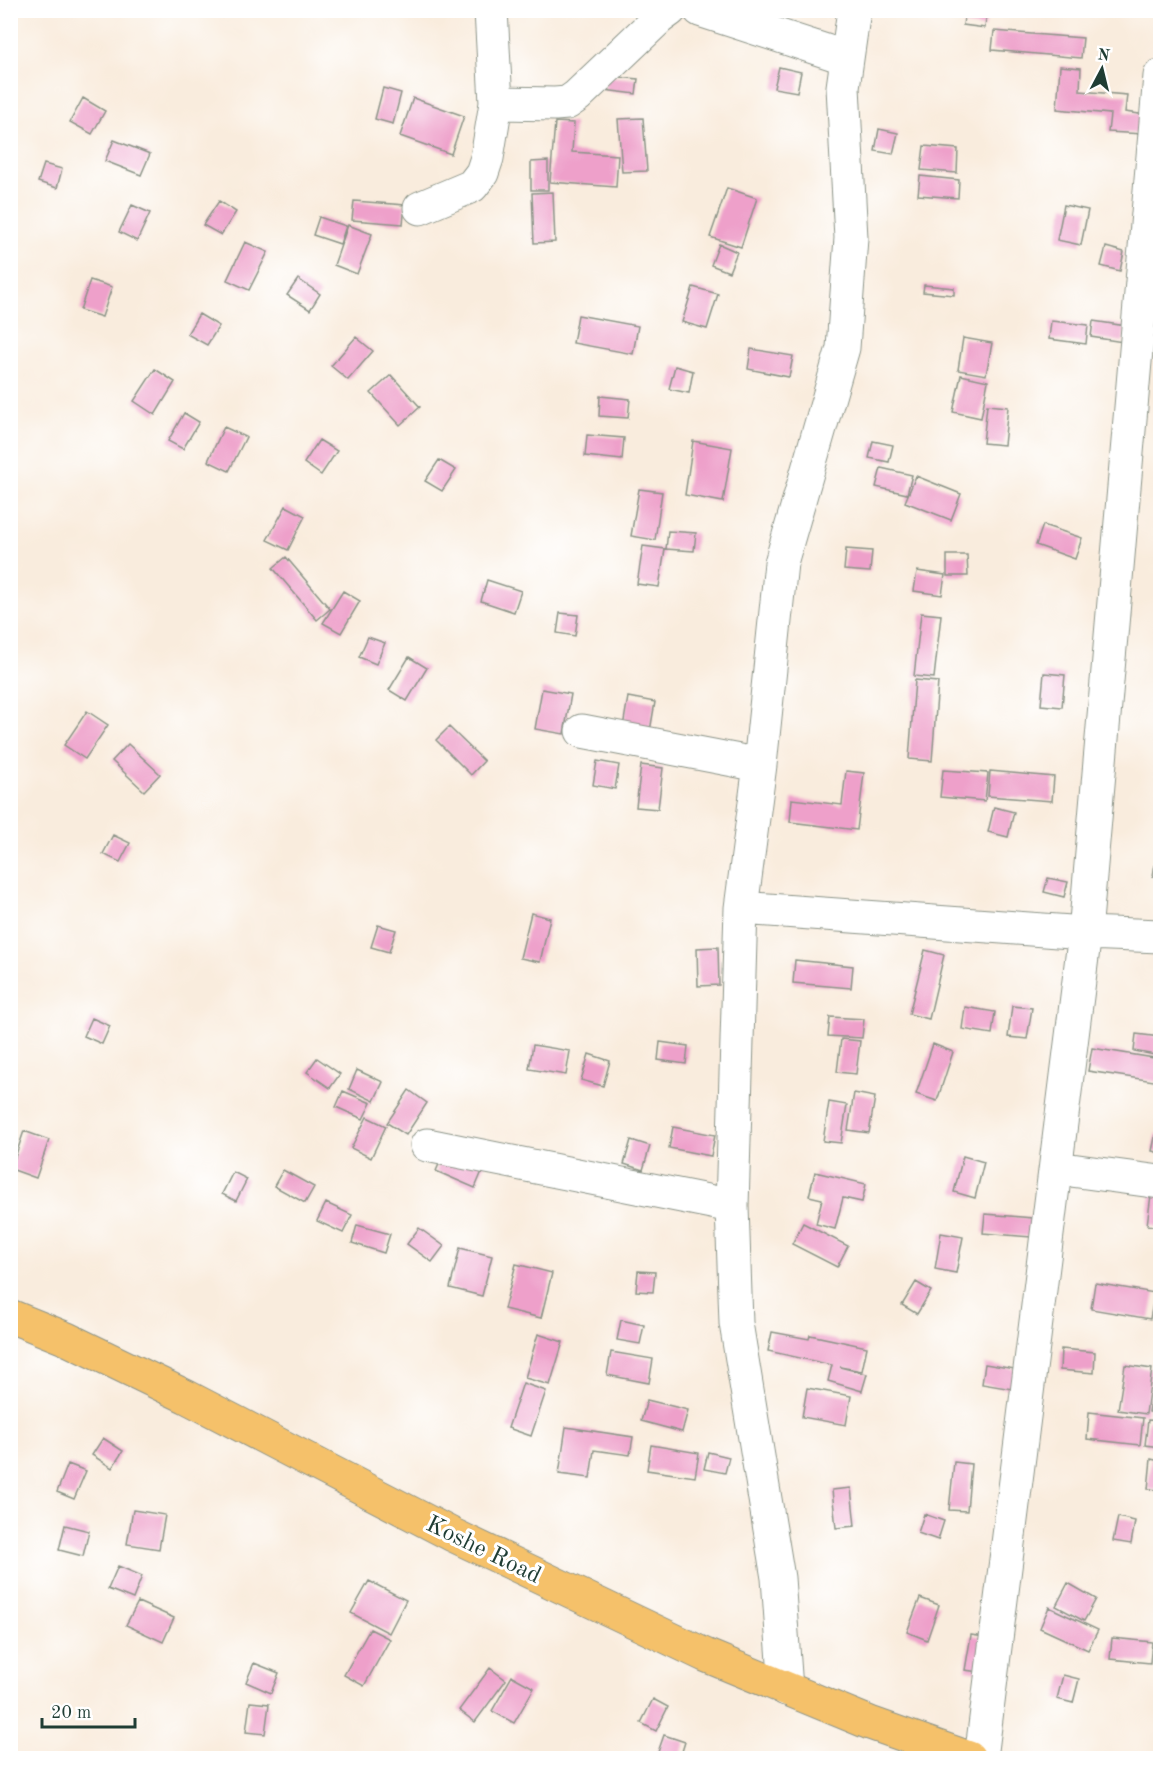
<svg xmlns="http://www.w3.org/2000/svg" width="1171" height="1769" font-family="'Old Standard TT',serif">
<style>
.building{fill:#eea0ca}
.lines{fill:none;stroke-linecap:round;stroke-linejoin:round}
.street-casing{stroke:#8c9488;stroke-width:35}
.primary-casing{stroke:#8c9488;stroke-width:35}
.street{stroke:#fff;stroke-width:33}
.primary{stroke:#f5c16b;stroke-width:33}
.labels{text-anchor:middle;stroke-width:6;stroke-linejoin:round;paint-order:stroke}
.street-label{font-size:24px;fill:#1f3d34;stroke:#fff}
</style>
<rect width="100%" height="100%" fill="#fff"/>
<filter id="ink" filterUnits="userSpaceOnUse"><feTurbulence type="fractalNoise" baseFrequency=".0167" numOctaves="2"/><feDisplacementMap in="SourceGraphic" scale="12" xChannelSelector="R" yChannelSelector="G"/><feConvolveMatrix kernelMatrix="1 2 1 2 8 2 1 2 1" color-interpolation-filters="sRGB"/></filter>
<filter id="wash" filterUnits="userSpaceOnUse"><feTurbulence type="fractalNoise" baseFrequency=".008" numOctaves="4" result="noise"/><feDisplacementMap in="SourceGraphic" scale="24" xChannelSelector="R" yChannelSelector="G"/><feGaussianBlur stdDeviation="1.35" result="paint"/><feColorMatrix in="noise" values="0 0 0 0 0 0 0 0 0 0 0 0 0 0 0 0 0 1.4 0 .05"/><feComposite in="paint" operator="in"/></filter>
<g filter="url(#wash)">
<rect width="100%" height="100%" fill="#f9ecdd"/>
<g id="blocks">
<path class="building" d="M965,10H987L985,28L963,25Z
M994,31L1083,38L1081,58L992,50Z
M1060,66L1081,68L1080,91L1127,95L1125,112L1146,115L1144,134L1108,132L1110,114L1057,109Z
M779,67L801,72L797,92L774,88Z
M606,76L638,79L636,94L604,90Z
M383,88L401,93L393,124L375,119Z
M83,98L105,111L92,134L70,122Z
M413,98L464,116L451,154L400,136Z
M643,118L647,171L622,172L618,119Z
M555,122L574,123L572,152L618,155L616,187L550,182Z
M879,129L898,133L893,154L875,151Z
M114,140L150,154L141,175L105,161Z
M924,146L958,149L957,173L921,170Z
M548,161V190H531V162Z
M44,164L62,169L57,188L38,182Z
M920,176L959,180L958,198L918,195Z
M727,188L757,198L741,247L710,237Z
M553,192L555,242L534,243L532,193Z
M219,201L236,212L221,235L203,225Z
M354,201L405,205L403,224L352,220Z
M132,205L150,213L137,241L119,232Z
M1064,205L1088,210L1081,245L1057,240Z
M319,217L346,226L340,244L313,235Z
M348,225L372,234L357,274L334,265Z
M245,242L268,252L249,290L227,280Z
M719,244L737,252L729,272L711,265Z
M1106,247L1124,252L1120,271L1101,266Z
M298,279L320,294L310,310L287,295Z
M90,280L112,287L102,317L80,310Z
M924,285L954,288V295L923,292Z
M693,287L718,294L707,329L682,322Z
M199,314L219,326L207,345L187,334Z
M578,315L638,326L633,354L573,343Z
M1051,321L1088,325L1086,344L1049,339Z
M1093,321L1126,326L1123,342L1091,337Z
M356,337L373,351L348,380L331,366Z
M963,338L992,343L986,375L958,370Z
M751,349L793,356L789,377L748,369Z
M675,366L693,371L689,393L669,389Z
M155,369L175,382L155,415L134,401Z
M391,375L420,407L400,425L371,393Z
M961,375L988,381L981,418L953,412Z
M600,396L630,399L628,418L599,416Z
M987,405L1008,407L1004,445L983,443Z
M184,413L199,422L183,449L168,441Z
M224,427L246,437L229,471L208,461Z
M587,435L624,438L622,460L585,456Z
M319,440L337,451L321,475L304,463Z
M693,441L732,448L723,502L685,495Z
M873,441L893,445L889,462L869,458Z
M439,460L456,470L442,491L425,481Z
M881,468L912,475L907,494L876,487Z
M916,476L961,494L951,520L905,502Z
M1157,481H1160V504H1159Z
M639,489L662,492L655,540L631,536Z
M286,506L305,516L288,550L267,540Z
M1043,525L1082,538L1075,559L1036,545Z
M668,531L696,533L694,551L666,549Z
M643,546L665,549L659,587L637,584Z
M846,549L872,551L870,572L844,570Z
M947,555H967L968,576H947Z
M286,557L330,609L317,620L273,568Z
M917,571L945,575L942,595L914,591Z
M487,580L521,591L514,612L481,601Z
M343,591L360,601L341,633L323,623Z
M560,613L578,615L575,636L557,633Z
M921,613L941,615L934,678L914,676Z
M368,637L385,643L376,664L359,657Z
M409,657L427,668L407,701L389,690Z
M1044,673L1065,675L1062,707L1041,705Z
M915,680L938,682L932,761L909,759Z
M542,689L571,694L564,734L535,729Z
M628,697L655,702L648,743L621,739Z
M87,711L108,725L85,759L64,745Z
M449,727L484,761L471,775L436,740Z
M128,744L160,774L144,791L112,761Z
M597,761L619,765L615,789L593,785Z
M641,765L663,768L658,809L636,807Z
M943,770L988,773L985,801L940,797Z
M846,771L864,773L857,830L790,822L792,799L842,805Z
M990,771L1054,777L1052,801L988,796Z
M994,807L1014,812L1008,837L988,832Z
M113,835L130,843L120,862L103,854Z
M1157,852L1160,853V877L1153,876Z
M1048,878L1068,882L1064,897L1044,892Z
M531,913L550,918L540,962L520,958Z
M378,925L396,930L389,952L371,947Z
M718,947L719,985L698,986L697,948Z
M925,950L944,955L929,1019L909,1014Z
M795,960L853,966L851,988L793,983Z
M1012,1006L1032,1008L1027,1039L1008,1037Z
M965,1007L995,1012L992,1034L962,1029Z
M830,1017L864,1019L862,1038L828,1036Z
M92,1018L110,1026L102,1044L84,1036Z
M1136,1034L1160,1037V1056L1134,1051Z
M841,1039L860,1041L856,1074L837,1072Z
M660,1042L688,1046L686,1064L658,1060Z
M933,1044L953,1052L937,1101L916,1094Z
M533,1045L570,1051L566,1075L529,1069Z
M1092,1048L1160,1059V1082L1088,1071Z
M589,1054L610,1061L603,1086L581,1080Z
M317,1058L340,1074L330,1088L307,1072Z
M357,1070L383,1082L374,1101L349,1089Z
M409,1090L427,1103L406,1135L387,1123Z
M343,1091L371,1103L363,1119L336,1107Z
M854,1093L875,1097L869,1133L848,1130Z
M829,1102L847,1105L841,1143L823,1141Z
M367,1117L386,1126L371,1158L351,1148Z
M673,1127L715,1135L711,1156L669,1148Z
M24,1131L49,1140L36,1178L11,1169Z
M1156,1133L1160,1135V1153L1152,1151Z
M631,1140L650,1146L643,1170L624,1164Z
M447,1146L486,1162L475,1188L436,1171Z
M963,1156L984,1162L975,1198L954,1192Z
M283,1170L314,1187L305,1203L274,1186Z
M233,1172L247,1179L236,1201L222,1194Z
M815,1172L866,1184L862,1202L843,1198L835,1229L816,1224L822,1199L809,1196Z
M1160,1180V1227L1147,1225L1151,1195Z
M326,1203L352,1215L343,1233L317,1221Z
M985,1214L1033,1218L1031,1237L983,1233Z
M803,1223L848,1246L837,1267L792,1244Z
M357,1225L390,1234L384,1253L352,1243Z
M419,1228L444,1246L432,1262L407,1244Z
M941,1233L963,1237L956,1273L935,1269Z
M460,1248L492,1256L482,1296L450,1288Z
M516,1264L552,1273L541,1318L504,1309Z
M638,1271L655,1272L653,1292L636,1291Z
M916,1282L931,1291L917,1314L902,1305Z
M1095,1283L1155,1293L1150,1319L1091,1309Z
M621,1320L644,1325L640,1344L617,1340Z
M772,1332L809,1339L810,1335L867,1347L862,1371L840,1367L867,1374L862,1391L828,1381L832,1365L768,1351Z
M538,1334L563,1342L550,1385L525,1378Z
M1061,1349L1095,1352L1094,1373L1060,1370Z
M611,1352L653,1359L649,1383L607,1375Z
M985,1364L1015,1369L1012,1389L982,1384Z
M1125,1365L1152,1369L1146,1414L1118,1410Z
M523,1383L546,1391L531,1436L508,1428Z
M807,1388L851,1396L846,1425L802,1417Z
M1153,1389L1160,1390V1414L1149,1412Z
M647,1400L688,1410L682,1432L641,1421Z
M1089,1412L1143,1418L1140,1445L1087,1439Z
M1148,1420L1160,1421V1447L1145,1445Z
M566,1427L633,1437L630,1455L594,1450L590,1478L559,1474Z
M103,1438L123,1451L112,1468L92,1455Z
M651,1445L699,1453L695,1477L647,1470Z
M708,1452L729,1457L725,1473L704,1469Z
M1151,1459L1160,1461V1490L1148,1489Z
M954,1462L971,1464L967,1511L949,1510Z
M68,1464L86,1471L74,1499L57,1492Z
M851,1488L855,1526L836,1528L832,1490Z
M133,1510L165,1515L159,1549L127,1544Z
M924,1514L944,1521L938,1540L918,1533Z
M1118,1517L1135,1521L1131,1544L1113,1541Z
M65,1525L89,1531L83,1556L59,1550Z
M118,1566L142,1576L133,1599L108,1589Z
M369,1581L406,1600L389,1633L351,1613Z
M1068,1583L1096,1599L1084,1621L1056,1606Z
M920,1598L939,1605L927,1640L907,1632Z
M138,1602L174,1618L163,1642L126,1625Z
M1049,1607L1098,1630L1088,1650L1040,1628Z
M370,1629L390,1639L364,1686L344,1675Z
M971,1635L991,1638L986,1673L965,1670Z
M1112,1638L1152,1642L1150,1663L1110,1659Z
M254,1663L279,1673L271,1693L246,1682Z
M490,1668L506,1680L475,1722L459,1710Z
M1063,1675L1079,1679L1073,1703L1057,1699Z
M512,1676L534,1688L514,1723L492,1711Z
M653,1699L668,1707L656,1731L641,1723Z
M250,1702L269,1704L265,1734L246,1732Z
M664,1735L685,1742L680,1758H666L657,1755Z"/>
</g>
</g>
<g filter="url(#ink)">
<use href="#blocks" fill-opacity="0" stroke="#8c9488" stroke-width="1.5"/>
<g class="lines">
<defs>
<path id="street" d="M700,10L847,58
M496,103L555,104L567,103L577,96L659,18L670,10
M420,208L472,186L482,173L487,158L496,103L491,10
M582,731L760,765
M741,908L1085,933L1160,936
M427,1145L732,1206
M1056,1168L1160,1182
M786,1689L778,1578L736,1323L732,1206L741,908L760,765L781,563L843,348L851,238L843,87L854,10
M981,1758L1085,933L1160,76"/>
<path id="primary" d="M10,1316L67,1339L187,1397L453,1535L705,1655L870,1723L969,1758"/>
</defs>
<use href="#street" class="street-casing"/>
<use href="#primary" class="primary-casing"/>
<use href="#street" class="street"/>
<use href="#primary" class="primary"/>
</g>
</g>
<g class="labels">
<g class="street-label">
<text transform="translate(484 1549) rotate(26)" y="8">Koshe Road</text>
</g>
</g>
<rect width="1171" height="1769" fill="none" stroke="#fff" stroke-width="36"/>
<g transform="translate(1102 69) rotate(7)" stroke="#ffffff" stroke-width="4.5" paint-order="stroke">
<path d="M0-4.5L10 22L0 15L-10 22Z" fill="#1f3d34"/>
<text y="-9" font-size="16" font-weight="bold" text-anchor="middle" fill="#1f3d34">N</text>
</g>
<path d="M42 1718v9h93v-9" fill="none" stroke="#1f3d34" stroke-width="3"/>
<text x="51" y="1718" font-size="18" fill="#1f3d34" stroke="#ffffff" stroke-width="4.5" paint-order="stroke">20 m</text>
</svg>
